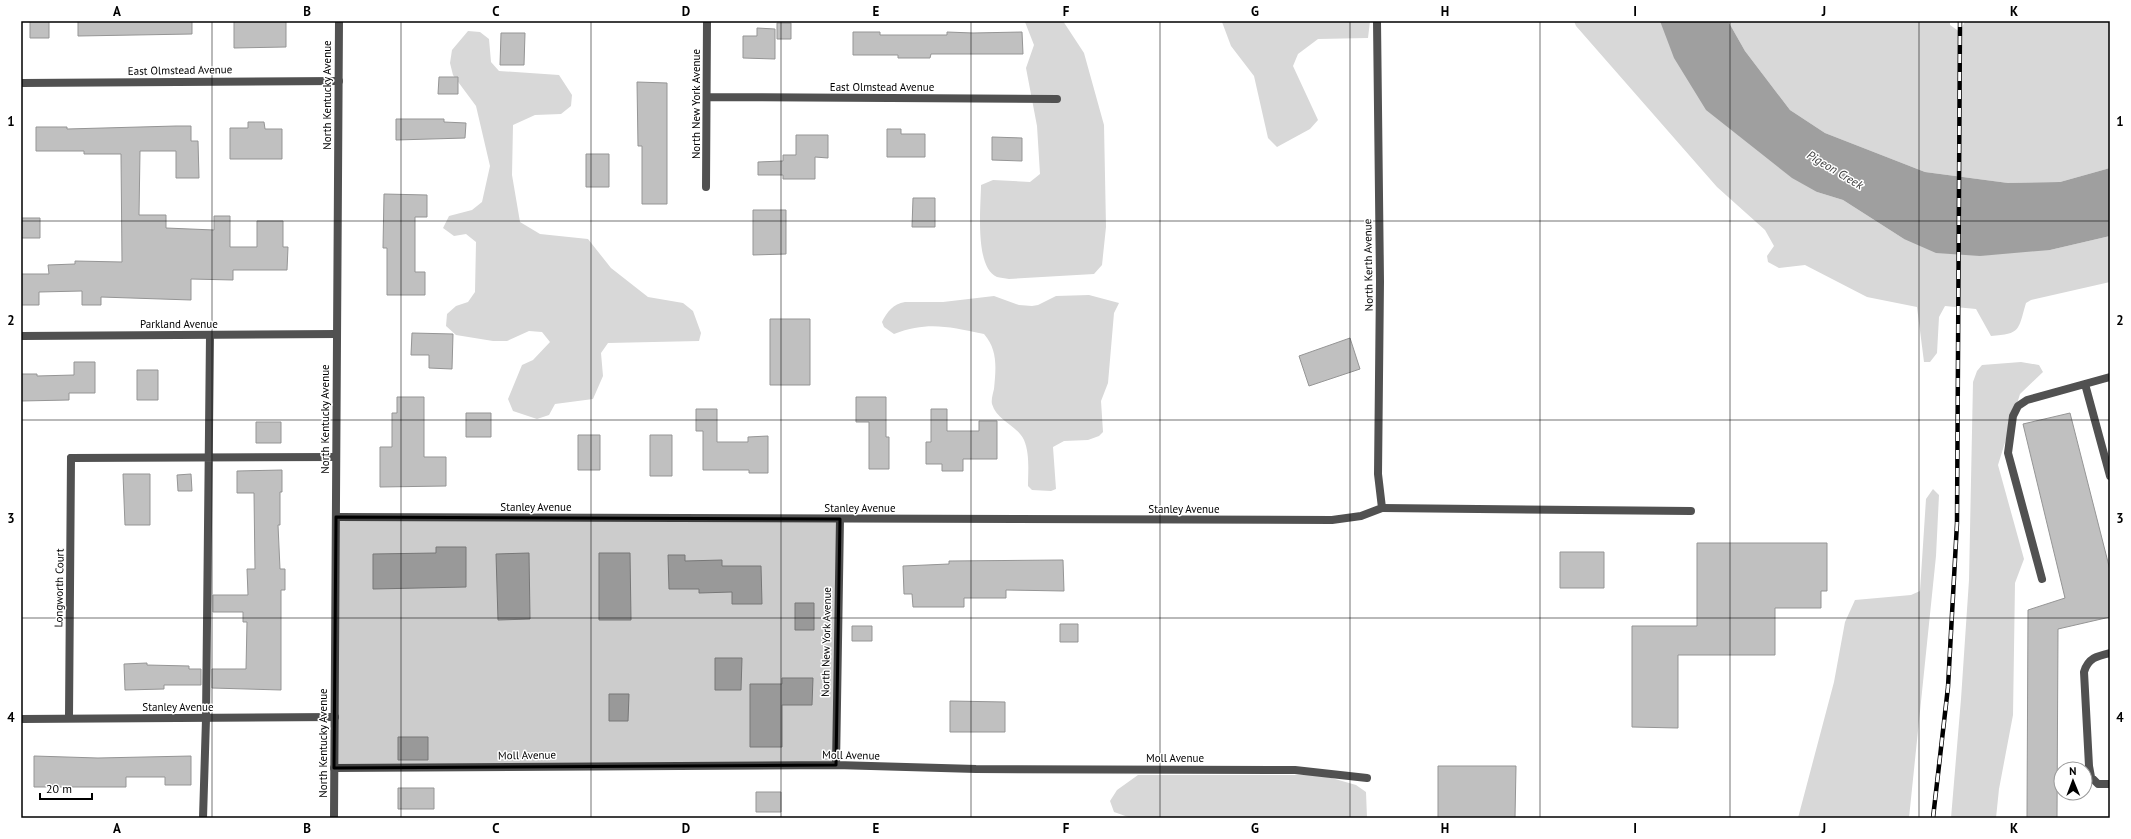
<svg xmlns="http://www.w3.org/2000/svg" width="2131" height="839" font-family="'PT Sans',sans-serif">
<style>
.green{fill:#d8d8d8}
.water{fill:#9f9f9f}
.building{fill:#c0c0c0;stroke:#959595}
.lines{fill:none;stroke-linecap:round;stroke-linejoin:round}
.service{stroke:#515151;stroke-width:8}
.minor{stroke:#515151;stroke-width:8}
.tertiary{stroke:#515151;stroke-width:8}
.rail-casing{stroke:#000;stroke-width:4.5}
.rail{stroke:#fff;stroke-width:3;stroke-dasharray:9;stroke-linecap:butt}
.marked{fill:#000;fill-opacity:0.2;stroke:#000;stroke-width:3;stroke-linejoin:round}
.grid{fill:none;stroke:#000;stroke-width:1;stroke-opacity:0.55}
.labels{text-anchor:middle;stroke-width:3;stroke-linejoin:round;paint-order:stroke}
.street-label{font-size:11px;fill:#000;stroke:#fff}
.water-label{font-size:12px;font-style:italic;fill:#404040;stroke:#fff}
.neatline{fill:none;stroke:#000;stroke-width:1.5}
.grid-label{font-size:13px;text-anchor:middle;font-weight:bold;fill:#000}
</style>
<rect width="100%" height="100%" fill="#fff"/>
<path class="green" d="M1022,21H1063L1084,53L1104,125L1106,227L1102,265L1094,274L1009,279C1005,278 1000,278 997,277C974,267 981,206 981,185L993,180L1030,182L1040,174L1037,126L1026,68L1034,45L1025,22Z
M1218,21H1370L1368,38L1318,39L1298,54L1293,66L1318,120L1310,129L1277,147L1268,138L1254,76L1231,46L1222,22Z
M1574,21H1660L1817,192L1843,200L1904,239L2050,250L2110,236V282L2031,300L2026,303C2018,330 2021,334 1991,336L1976,309L1945,306L1939,317L1937,353L1930,362H1924L1917,307L1867,297L1805,265L1779,268L1768,262L1767,256L1774,246L1765,230L1717,187L1576,26Z
M1728,21H1950V25L1960,32L1965,21H2110V168L2060,182L2008,183L1925,172L1825,133L1790,110L1745,51Z
M468,31L480,32L489,39L491,62L499,71L559,75L572,95L571,106L561,114L535,115L513,125L512,175L520,222L540,234L588,239L611,268L648,297L683,303L693,311L701,333L699,341L608,343L601,353L603,376L593,399L555,404L549,415L537,419L513,411L508,399L522,365L533,360L550,342L542,332L529,331L507,341H493L456,335L446,326L447,314L456,306L468,302L475,292L476,242L466,234L454,236L443,228L449,216L472,210L482,202L490,166L476,106L453,75L450,63L452,50Z
M1089,295L1119,303L1114,313L1108,383L1101,401L1103,432L1099,436L1088,440L1064,441L1053,447L1056,489L1051,491L1032,490L1028,486C1028,472 1030,454 1024,440C1017,425 997,421 992,404C991,400 993,393 994,389C996,368 998,350 984,334C948,327 929,321 894,334L884,327L882,322C887,312 893,304 905,302H943L994,296L1019,305L1032,306L1038,305L1056,296Z
M2021,362L2039,365L2043,372L2020,394L1998,465L2024,559L2015,583L2013,715L1999,789L1996,818H1951L1961,699L1969,580L1973,382L1977,371L1982,365Z
M1933,489L1939,495L1936,556L1909,818H1798L1834,682L1845,622L1855,600L1911,595L1920,591L1926,499Z
M1138,775H1321L1356,785L1366,792L1367,818H1131L1114,812L1110,801L1117,790Z"/>
<path class="water" d="M1660,21H1728L1745,51L1790,110L1825,133L1925,172L2008,183L2060,182L2110,168V236L2050,250L1980,256L1936,253L1904,239L1843,200L1817,192L1792,178L1706,110L1674,58Z"/>
<path class="building" d="M30,21H49V38H30Z
M78,21H192V34L78,36Z
M234,21H286V47L234,48Z
M777,23H791V39H777Z
M757,28L775,29V59L743,58V36H757Z
M853,32H880V35H947V32L973,33L1022,32L1023,54H931L930,58H898V55H853Z
M501,33H525L524,65H500Z
M439,77H458V94H438Z
M637,82L667,83V204H642V146H638Z
M396,119H444V122L466,123L465,138L396,140Z
M248,122H264L265,129H282V159H230V128H248Z
M176,126H191V141H198L199,178H176V151H140L139,215H166V228L214,230V216H230V247H257V221H283V247H288L287,270H233V280L191,279V300L101,297V305H82V291L39,292V305H21V274H49L48,265L75,264V261L122,262L121,154H84V151H36V127H67V129Z
M887,129H901V134H925V157H887Z
M796,135H828V158L815,157V179H783V175H758V162L783,161V155H796Z
M992,137L1022,138V161L992,160Z
M586,154H609V187H586Z
M384,194L427,195V217H415V272H425V295H387V248H383Z
M913,198H935V227H912Z
M753,210H786V254L753,255Z
M21,218H40V238H21Z
M770,319H810V385H770Z
M412,333L453,334L452,369L429,368V355H411Z
M1350,338L1360,369L1309,386L1299,356Z
M74,362H95V393H69V400L21,401V374H37V376L74,375Z
M137,370H158V400H137Z
M397,397H424V457H446V486L380,487V447H392V413H397Z
M856,397H886V437H889V469H869V422H856Z
M696,409H717V442H748V437L768,436V473H749V470H703V431H696Z
M931,409H947V431H979V421H997V459H963V471H942V464H926V442H931Z
M466,413H491V437H466Z
M2070,413L2110,570V617L2058,629L2057,818H2027L2028,610L2065,598L2023,424Z
M256,422H281V443H256Z
M578,435H600V470H578Z
M650,435H672V476H650Z
M282,470V492H280V525H278L280,569H285V590H281V690L212,688V669H246L247,622H243V612H213V595H248L247,569H255L254,493H237V471Z
M123,474H150V525H125Z
M191,474L192,491H178L177,475Z
M1697,543H1827V591H1821V608H1775V655H1678V728L1632,727V626H1697Z
M436,547H466V587L373,589V554L436,553Z
M1560,552H1604V588H1560Z
M529,553L530,619L498,620L496,554Z
M599,553H630L631,620H599Z
M668,555H685V561L722,560V566H761L762,604H732V592L699,593V589H669Z
M1063,560L1064,591L1006,590V598H964V607H913L912,594H904L903,566L949,564V561Z
M795,603H814V630H795Z
M1060,624H1078V642H1060Z
M852,626H872V641H852Z
M715,658H742L741,690H715Z
M147,663V665L189,666V669H201V685H164V689L125,690L124,664Z
M782,678H813L812,705H782V747H750V684H782Z
M609,694H629L628,721H609Z
M950,701L1005,702V732H950Z
M398,737H428V760H398Z
M34,756L98,758L191,756V785H165V777H126V787H34Z
M1438,766H1516L1515,818H1438Z
M398,788H434V809H398Z
M756,792H781V812H756Z"/>
<g class="lines">
<path class="service" d="M2085,384L2110,476
M71,458L336,457
M1382,508L1691,511
M2042,579L2008,453L2013,416L2018,406L2027,400L2110,377
M2110,653C2097,656 2088,658 2084,672L2089,766L2091,777L2098,784H2110
M203,818L206,719L210,335"/>
<path class="minor" d="M21,83L339,81
M707,97L1057,99
M706,187L707,21
M21,336L337,334
M336,517L1332,520L1361,516L1382,508L1378,474L1380,281L1377,21
M69,718L71,458
M21,719L335,717
M836,765L840,519
M334,768L836,765L976,769L1295,770L1367,778"/>
<path class="tertiary" d="M334,818L339,21"/>
<defs>
<path id="rail" d="M1933,818L1948,687L1957,523L1960,21"/>
</defs>
<use href="#rail" class="rail-casing"/>
<use href="#rail" class="rail"/>
</g>
<path class="marked" d="M336,517L840,519L836,765L334,768Z"/>
<path class="grid" d="M212,21V818M401,21V818M591,21V818M781,21V818M971,21V818M1160,21V818M1350,21V818M1540,21V818M1730,21V818M1919,21V818M21,221H2110M21,420H2110M21,618H2110"/>
<g class="labels">
<g class="street-label">
<text transform="translate(180 70) rotate(-1)" y="4">East Olmstead Avenue</text>
<text x="882" y="91">East Olmstead Avenue</text>
<text transform="translate(327 95) rotate(-90)" y="4">North Kentucky Avenue</text>
<text transform="translate(696 104) rotate(-90)" y="4">North New York Avenue</text>
<text transform="translate(1368 265) rotate(-91)" y="4">North Kerth Avenue</text>
<text x="179" y="328">Parkland Avenue</text>
<text transform="translate(325 419) rotate(-90)" y="4">North Kentucky Avenue</text>
<text x="536" y="511">Stanley Avenue</text>
<text x="860" y="512">Stanley Avenue</text>
<text x="1184" y="513">Stanley Avenue</text>
<text transform="translate(59 588) rotate(-89)" y="4">Longworth Court</text>
<text transform="translate(826 642) rotate(-89)" y="4">North New York Avenue</text>
<text x="178" y="711">Stanley Avenue</text>
<text transform="translate(323 743) rotate(-90)" y="4">North Kentucky Avenue</text>
<text transform="translate(527 755) rotate(-1)" y="4">Moll Avenue</text>
<text transform="translate(851 755) rotate(1)" y="4">Moll Avenue</text>
<text x="1175" y="762">Moll Avenue</text>
</g>
<g class="water-label">
<text transform="translate(1835 170) rotate(31)" y="4">Pigeon Creek</text>
</g>
</g>
<rect width="2131" height="839" fill="none" stroke="#ffffff" stroke-width="44"/>
<g transform="translate(2073 781) rotate(359)"><circle r="19" fill="#ffffff" stroke="#999999"/>
<path d="M0-3L7 15L0 10L-7 15Z" fill="#000000"/>
<text y="-6" font-size="11" font-weight="bold" text-anchor="middle" fill="#000000">N</text>
</g>
<path d="M40 793v6h52v-6" fill="none" stroke="#000000" stroke-width="2"/>
<text x="46" y="793" font-size="12" fill="#000000" stroke="#ffffff" stroke-width="3" paint-order="stroke">20 m</text>
<rect x="22" y="22" width="2087" height="795" class="neatline"/>
<g class="grid-label">
<text x="117" y="16">A</text>
<text x="307" y="16">B</text>
<text x="496" y="16">C</text>
<text x="686" y="16">D</text>
<text x="876" y="16">E</text>
<text x="1066" y="16">F</text>
<text x="1255" y="16">G</text>
<text x="1445" y="16">H</text>
<text x="1635" y="16">I</text>
<text x="1824" y="16">J</text>
<text x="2014" y="16">K</text>
<text x="11" y="126">1</text>
<text x="2120" y="126">1</text>
<text x="11" y="325">2</text>
<text x="2120" y="325">2</text>
<text x="11" y="523">3</text>
<text x="2120" y="523">3</text>
<text x="11" y="722">4</text>
<text x="2120" y="722">4</text>
<text x="117" y="833">A</text>
<text x="307" y="833">B</text>
<text x="496" y="833">C</text>
<text x="686" y="833">D</text>
<text x="876" y="833">E</text>
<text x="1066" y="833">F</text>
<text x="1255" y="833">G</text>
<text x="1445" y="833">H</text>
<text x="1635" y="833">I</text>
<text x="1824" y="833">J</text>
<text x="2014" y="833">K</text>
</g>
</svg>
